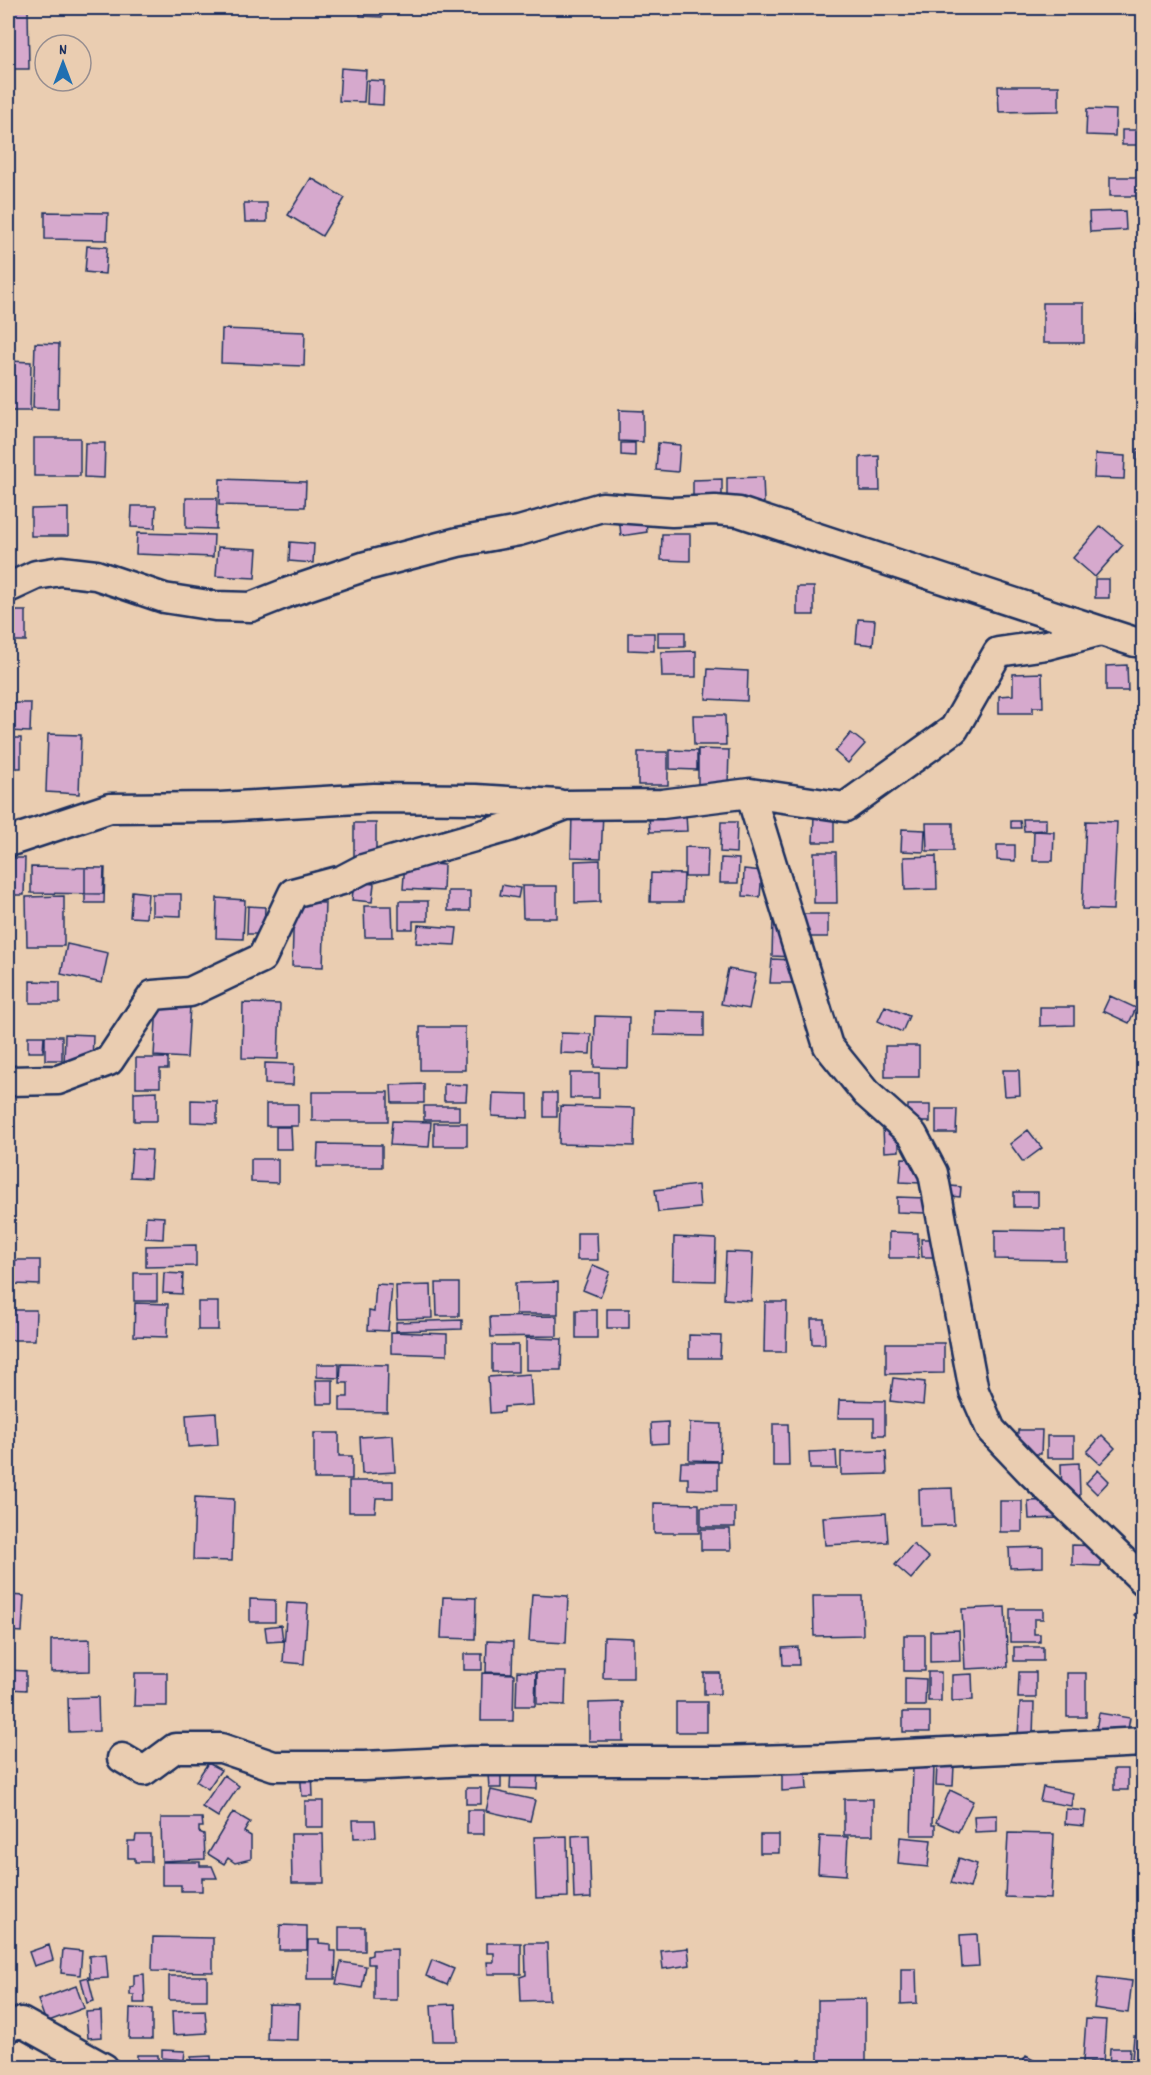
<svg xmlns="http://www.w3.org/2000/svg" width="1151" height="2075" font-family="Dekko,sans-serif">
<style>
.building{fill:#d6a9cd;stroke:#1b2f5e;stroke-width:1.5}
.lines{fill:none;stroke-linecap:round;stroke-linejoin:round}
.minor-casing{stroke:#1b2f5e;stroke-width:33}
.minor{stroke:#eacdb1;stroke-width:28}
</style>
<rect width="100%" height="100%" fill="#eacdb1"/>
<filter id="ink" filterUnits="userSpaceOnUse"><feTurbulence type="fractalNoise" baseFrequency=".0167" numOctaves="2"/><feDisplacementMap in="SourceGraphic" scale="12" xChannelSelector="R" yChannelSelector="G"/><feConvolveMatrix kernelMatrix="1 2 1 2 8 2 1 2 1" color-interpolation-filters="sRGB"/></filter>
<g filter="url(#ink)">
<path class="building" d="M360,8H382V17L360,16Z
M28,10L29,69H8V11Z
M341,68L366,70L364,102L339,101Z
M368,80L384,81L383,105L367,104Z
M998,86H1059V111L999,112Z
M1087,109L1116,110L1115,136L1086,135Z
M1122,130H1144V145H1122Z
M1110,177H1144V196H1110Z
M311,178L345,198L322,236L288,215Z
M244,203H267V222H245Z
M1125,211L1126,230L1090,232L1089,212Z
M45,212L108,213L107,240L45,239Z
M87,246L107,247L105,274L85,272Z
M1043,303H1084V343H1043Z
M1137,314H1144V349L1135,348Z
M222,329L305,332L304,366L221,363Z
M35,343L59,344L58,409L33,408Z
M9,361L31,362L30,411H8Z
M619,410L643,411V442L619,441Z
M34,438H80V476H34Z
M85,443H105L104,478L84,477Z
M621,443H635V456L621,455Z
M658,443L680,445L678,472L656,470Z
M1137,449H1144V474H1138Z
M1095,454L1125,456L1124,479L1094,478Z
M879,456L880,491H860V457Z
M763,477L764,503L727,504V478Z
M220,479L306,482L305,507L219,505Z
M722,479V503H693V480Z
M186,498H217L216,529L186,528Z
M132,506H156L155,528L131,527Z
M68,508V536H31V509Z
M645,512L647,532L621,536L619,515Z
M1101,526L1123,545L1095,577L1073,558Z
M137,533L214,535L213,557L136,554Z
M662,534H690V561L661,560Z
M290,542L314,544L313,563L289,561Z
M218,547L257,549L255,578L216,576Z
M1095,579H1109V598H1095Z
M797,587H814V615H797Z
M8,611H26V641H8Z
M858,619L875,620L873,645L856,643Z
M658,632H685V647H658Z
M628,633H654V651L628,650Z
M696,651V677H662L661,652Z
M1127,665L1128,691H1106V666Z
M708,669L748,671L747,701L706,699Z
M1042,673L1043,707H1033V713H999V696L1013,695V674Z
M8,703H31L30,732L8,731Z
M693,715H725L726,745H694Z
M851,733L865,744L848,763L835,752Z
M48,734L81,735L79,794L46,792Z
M8,738H21V768H8Z
M698,749L729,750L728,785H698Z
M670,750L697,751V770L670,769Z
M638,752H668V785H638Z
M572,812H603L601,858L571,857Z
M686,814L687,831L650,832L649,815Z
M814,815L834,816V842H813Z
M1023,819H1046V830L1024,831Z
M1011,821H1020L1021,828H1011Z
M1086,821L1117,822L1113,910L1082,909Z
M721,822H737L736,853L720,852Z
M354,823H376V860H354Z
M926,823H953V851H927Z
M902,829L925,830L924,852L901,851Z
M1034,831L1054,832L1053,861H1033Z
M997,845H1015V861L997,860Z
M685,847L708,848L707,877H685Z
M814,852H836L837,903H814Z
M936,856L937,889L905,890L904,857Z
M8,858H25L24,895H8Z
M721,858L739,859L738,883H720Z
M600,860V902L575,903V861Z
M405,862L444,865L443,891L403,889Z
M31,867L104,868L103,894L31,893Z
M85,868H105L104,903H85Z
M744,869L762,871L760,897L743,896Z
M651,873L684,874L683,902H650Z
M354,882L374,884L372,902L352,900Z
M502,885L520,888L518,898L500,895Z
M522,886H557V918H523Z
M132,891L148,893L146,918L130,917Z
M448,891H470V911H448Z
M152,894H181V916L152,915Z
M64,896V946H27L26,897Z
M217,898L245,900L243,939L216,938Z
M399,901H428V921H413V929H399Z
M294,902L325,903L323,967L292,966Z
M248,906L265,907L264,934H247Z
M364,906H392L393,937H365Z
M796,914H828V937H796Z
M773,917L795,918L794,957L772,956Z
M418,925L457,928L455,945L416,943Z
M67,944L108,953L102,983L61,974Z
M772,959L793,960L792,983H770Z
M728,969L756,974L749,1009L721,1004Z
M8,976H15V999L8,1000Z
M30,981L60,982V1003H30Z
M1110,996L1136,1008L1129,1023L1103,1011Z
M157,1003L190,1005L187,1058L154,1056Z
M243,1003L280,1004L278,1059L242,1058Z
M885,1006L909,1016L902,1032L878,1021Z
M1040,1007H1074V1025L1040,1026Z
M654,1010L704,1011V1036L654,1035Z
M595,1016L629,1017L628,1068L594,1067Z
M420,1027H465V1070H420Z
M561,1033L591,1034L590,1054L560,1053Z
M65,1034L93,1035L92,1065H64Z
M28,1036H44L43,1052H28Z
M45,1036H62V1060H45Z
M885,1046H919V1077H885Z
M136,1058H168V1069H160V1087H136Z
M265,1063L294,1064L293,1085L265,1084Z
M1003,1070H1019L1020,1095L1005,1096Z
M570,1073H599V1098H570Z
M424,1084V1103H392L391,1085Z
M444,1084L467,1085L466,1101H444Z
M157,1091V1121H134V1092Z
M312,1092H388V1121H312Z
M493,1093L528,1094V1118L492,1116Z
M544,1093H557V1117H544Z
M191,1100L217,1101V1123L191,1122Z
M266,1104H298V1126H266Z
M908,1105H930V1122H908Z
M424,1106H459V1120H424Z
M560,1106L635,1108L634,1146L559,1144Z
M936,1109H957L956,1133H936Z
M392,1121L431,1122L429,1147L390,1145Z
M434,1123H467V1146H434Z
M899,1125V1151L884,1152L883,1126Z
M276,1127H291L292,1149H276Z
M1028,1130L1042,1148L1023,1162L1010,1144Z
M318,1144L382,1145V1167H317Z
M132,1149L152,1150L150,1178L130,1177Z
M902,1158L921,1159L920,1183L900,1182Z
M251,1159H278V1183L251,1182Z
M931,1184L961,1187L960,1197L930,1194Z
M698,1185L700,1208L658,1212L655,1190Z
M1014,1192H1038V1207H1014Z
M897,1197L925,1198V1213L897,1212Z
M146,1216L164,1217L163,1239L145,1238Z
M995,1230L1065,1231V1260L995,1259Z
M889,1232L918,1233V1258H889Z
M577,1233H597L598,1260H577Z
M674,1237L716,1239L715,1281L673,1280Z
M921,1239H937V1257H922Z
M196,1245V1266L146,1267V1246Z
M726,1252L753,1253L751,1301L724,1299Z
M15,1260H40V1285L15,1284Z
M593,1265L610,1272L600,1297L583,1290Z
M134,1273H157V1301H134Z
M164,1273L183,1274L182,1294L163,1293Z
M558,1282V1314H516L515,1283Z
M436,1283H459V1316H437Z
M376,1284L392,1285L388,1331L368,1330L369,1311L374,1312Z
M431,1285L432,1318L397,1319L396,1286Z
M198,1302H218V1330H198Z
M765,1302H787L786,1352H764Z
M135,1303L168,1304L167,1337L134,1336Z
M607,1309H629V1328H607Z
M8,1310H36L35,1340H8Z
M576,1310H597V1338H576Z
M557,1316V1336L491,1337L490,1317Z
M811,1319H824L825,1344H812Z
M462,1320V1329L396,1331V1322Z
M391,1332L447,1334V1355L391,1353Z
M689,1335L721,1336L720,1358H689Z
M526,1338L562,1339L561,1370H526Z
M886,1343H944V1373L886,1374Z
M492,1345H518V1372H492Z
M317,1364H339V1378L317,1377Z
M341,1364L388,1365L387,1412L340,1411V1397H348V1383H340Z
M530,1374L532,1405L504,1407V1412L490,1413L488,1377Z
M893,1378L925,1382L923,1405L890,1401Z
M316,1380H333V1404H317Z
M839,1400L885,1401V1435H874V1418H838Z
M216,1413L218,1445L188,1447L186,1415Z
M668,1422V1443L652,1444L651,1423Z
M690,1423L721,1424L720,1461L689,1460Z
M773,1424H788L789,1466H773Z
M1018,1430H1042L1041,1454H1017Z
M314,1433H339V1456H352V1479H314Z
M393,1435L395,1472L362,1474L360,1437Z
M1102,1435L1115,1448L1100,1464L1087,1452Z
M1047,1436H1074V1458H1047Z
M836,1451L837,1469H810L809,1452Z
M886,1451L887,1474L841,1475V1452Z
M681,1462H718V1490L688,1489V1478H680Z
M1079,1463L1080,1496H1062L1061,1464Z
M1098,1470L1109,1481L1097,1494L1086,1483Z
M349,1481H393V1498H376L375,1512H349Z
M952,1488L954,1525L920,1526L919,1489Z
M195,1497L234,1499L232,1561L193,1560Z
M1064,1500L1065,1518L1029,1519L1028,1501Z
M1000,1501H1022V1532H1000Z
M654,1503L699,1504V1533H654Z
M701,1507H735V1527H701Z
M886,1513L888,1542L825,1545L823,1517Z
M701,1529H730L731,1550H701Z
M913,1544L929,1558L911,1579L895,1565Z
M1072,1545L1102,1546L1101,1566L1072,1565Z
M1043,1547V1567L1010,1568L1009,1548Z
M532,1594L568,1596L566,1643L529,1641Z
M8,1595L24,1596L22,1632L8,1631Z
M813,1596H862L863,1635L814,1636Z
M443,1597L476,1598L475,1639L441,1638Z
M250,1599L275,1600V1622H250Z
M287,1603L308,1604L304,1664L283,1662Z
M1144,1604V1623L1134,1615Z
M1005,1607L1008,1667L965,1669L962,1609Z
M1010,1609H1043V1619H1034V1634H1040V1642H1010Z
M281,1625L283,1641L267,1642L265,1627Z
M959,1630L960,1661L930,1662V1631Z
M904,1635H925V1671H904Z
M604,1637L633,1638V1678H603Z
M90,1639V1671L51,1672V1640Z
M487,1641L513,1642L512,1673L486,1672Z
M798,1647L799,1665H783L782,1648Z
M1014,1647H1043V1661H1014Z
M464,1654H482V1670H464Z
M8,1670L26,1671V1690L8,1689Z
M517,1671L536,1672L535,1706H516Z
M537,1672H566L565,1705L537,1704Z
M928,1672H941V1701H928Z
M1019,1672H1036V1698H1018Z
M135,1673H167V1706H134Z
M482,1673L514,1674L513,1721H481Z
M704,1673H720V1694H704Z
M1067,1673H1086V1717H1067Z
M972,1674L973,1700L952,1701V1675Z
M905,1678L926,1679L925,1706H905Z
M98,1697L99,1731L69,1732L68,1698Z
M623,1702V1741H589V1703Z
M676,1702H707V1732H676Z
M1020,1703H1034L1033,1736H1018Z
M903,1712H930V1732H903Z
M1099,1713L1130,1718L1126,1741L1095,1735Z
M208,1763L221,1770L208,1789L196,1781Z
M937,1765H954L953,1786L936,1785Z
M913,1767H934L932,1825H935V1835H911Z
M511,1768L538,1769L537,1789L510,1788Z
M1114,1769H1128V1790H1114Z
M300,1771H312L313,1796H302Z
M806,1771L807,1789L782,1791V1772Z
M488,1774H501V1788H489Z
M224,1775L239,1786L218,1817L202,1807Z
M1043,1787L1073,1793L1071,1806L1040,1801Z
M466,1788H481V1804H466Z
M491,1790L535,1800L530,1821L486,1811Z
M950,1790L973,1801L958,1832L936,1822Z
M844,1799H873V1835H844Z
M305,1801H323V1827H305Z
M1066,1809L1086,1811L1084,1826L1065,1824Z
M467,1810H484V1834H467Z
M233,1812L250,1822L244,1832L251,1836V1859L235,1863L228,1858L224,1864L208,1854Z
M997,1815V1831L975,1832L974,1816Z
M161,1818H202L203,1827H199V1832L204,1834L205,1859L162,1861Z
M353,1820H375L376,1837L354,1838Z
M1008,1833L1054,1834L1051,1899L1005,1897Z
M291,1834H323L324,1883H292Z
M136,1835H151V1862H135V1858H128V1841H135Z
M589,1835L591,1898L574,1899L572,1836Z
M760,1835H779V1853H760Z
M567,1836L568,1897L536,1898L534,1837Z
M820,1836L848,1837L846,1875L818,1873Z
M900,1837L931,1840L928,1867L898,1864Z
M959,1858L977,1864L970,1888L951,1883Z
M162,1862H200V1866H212L217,1878H202V1891H181V1885H162Z
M280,1925L307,1926V1950H279Z
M339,1927H365V1951H339Z
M977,1934L979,1966L962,1967L960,1935Z
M153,1937L213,1938V1972L152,1971Z
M308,1940H319V1943L330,1944V1951H336L335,1979H307Z
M487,1943H521V1974H488L487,1962H494V1953H487Z
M525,1943H547L549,2000L521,2001L520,1977L526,1975Z
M49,1945L53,1960L34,1966L29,1952Z
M688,1948L690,1965L663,1969L661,1951Z
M63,1949L82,1951L80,1975L61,1973Z
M397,1949V2000H374V1964H368V1956L372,1955V1950Z
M106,1954L108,1978L90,1979L89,1956Z
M432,1960L454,1969L447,1985L426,1976Z
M341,1962L366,1966L362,1988L336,1984Z
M901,1969H916L917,2003L901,2004Z
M144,1974L145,2003H134V1995H130V1987L134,1986V1975Z
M169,1976H207V2000H169Z
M88,1977L94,2001L87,2003L81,1979Z
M1098,1977L1132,1981L1128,2013L1094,2008Z
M76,1986L84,2008L46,2022L38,2000Z
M866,1999V2068H818V2000Z
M268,2004L299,2005L298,2040L267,2039Z
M455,2004L457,2041H433L431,2005Z
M130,2008L152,2009V2039H129Z
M205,2010L207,2033L173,2035L172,2011Z
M101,2011L102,2037L88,2038L86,2012Z
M1086,2019L1106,2020L1103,2063L1083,2061Z
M13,2033L17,2068H8V2035Z
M1134,2036H1144V2059H1132Z
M1110,2048H1130L1129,2066L1109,2065Z
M162,2050L185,2051L184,2060L162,2058Z
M137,2055H158V2068H137Z
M211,2056L212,2068H187L192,2066L191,2057Z
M1026,2056L1043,2065L1042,2068H1019Z"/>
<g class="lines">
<defs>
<path id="minor" d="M8,588L36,575L61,571L96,575L164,598L215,606L251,607L289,592L366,566L458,542L519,531L602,507L672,512L715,510L739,512L1101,631
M750,793L828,1046L866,1093L913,1135L933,1173L974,1391L991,1430L1031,1472L1144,1581
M8,842L110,808L220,807L374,798L476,799L558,804
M8,1081L58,1080L109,1061L153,995L190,992L262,958L293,893L342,880L363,869L509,827L566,805L662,804L750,793L845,807L954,729L998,652L1047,645L1101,631L1135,642H1144
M122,1758L144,1771L175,1748H221L274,1766H364L470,1761H717L826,1758L1144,1742
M8,2027L21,2022L104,2068"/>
</defs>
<use href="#minor" class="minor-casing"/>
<use href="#minor" class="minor"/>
</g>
</g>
<rect width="1151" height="2075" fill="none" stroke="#eacdb1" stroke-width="30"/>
<rect x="15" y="15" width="1121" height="2045" fill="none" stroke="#1b2f5e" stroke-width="2" filter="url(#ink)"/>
<g transform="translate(63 63)"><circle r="28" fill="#eacdb1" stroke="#978e90" stroke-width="1.5"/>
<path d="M0-4.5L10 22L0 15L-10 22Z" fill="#1f6fb2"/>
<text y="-9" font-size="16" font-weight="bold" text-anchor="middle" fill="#1b2f5e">N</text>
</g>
</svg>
